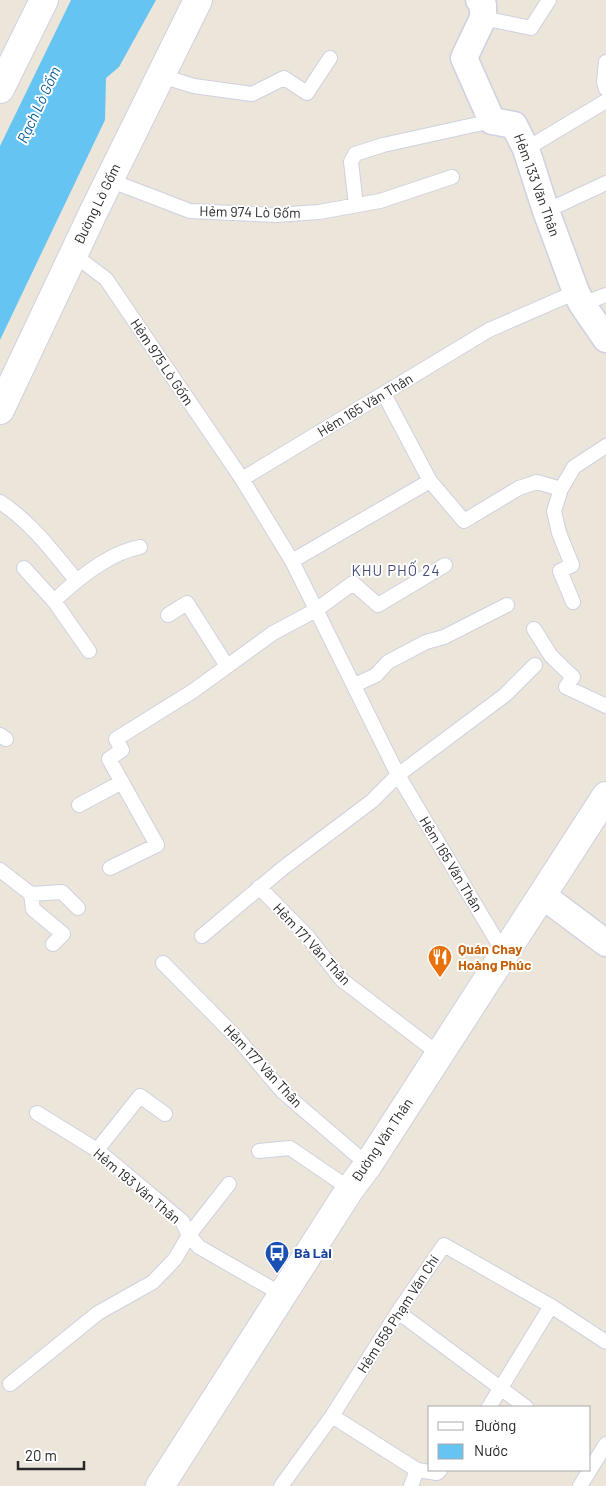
<svg xmlns="http://www.w3.org/2000/svg" width="606" height="1486" font-family="Barlow,sans-serif">
<style>
.water{fill:#66c4f3}
.lines{fill:none;stroke-linecap:round;stroke-linejoin:round}
.service-casing{stroke:#ced1e2;stroke-width:16}
.minor-casing{stroke:#ced1e2;stroke-width:29}
.tertiary-casing{stroke:#ced1e2;stroke-width:30}
.service{stroke:#fff;stroke-width:14}
.minor{stroke:#fff;stroke-width:26}
.tertiary{stroke:#fff;stroke-width:28}
.labels{text-anchor:middle;stroke-width:4;stroke-linejoin:round;paint-order:stroke}
.street-label{font-size:14px;fill:#282828;stroke:#fff}
.food-label{font-size:14px;font-weight:bold;fill:#c56008;stroke:#fff;text-anchor:start}
.transit-label{font-size:14px;font-weight:bold;fill:#164399;stroke:#fff;text-anchor:start}
.water-label{font-size:15px;font-style:italic;fill:#08609d;stroke:#fff}
.neighbourhood-label{font-size:15px;letter-spacing:1px;fill:#474d7a;stroke:#fff}
</style>
<rect width="100%" height="100%" fill="#ece5d9"/>
<path class="water" d="M71,0H156L119,67L106,78L105,120L0,340V146Z"/>
<g class="lines">
<defs>
<path id="service" d="M483,18L531,28L549,0
M606,62L604,82L606,89
M161,76L194,86L252,94L284,78L307,93L330,58
M526,149L606,101
M109,180L190,211L276,215L319,212L380,201L452,177
M356,205L351,162L355,154L383,145L492,121
M546,211L606,183
M73,254L106,279L242,479L292,561L398,775L504,953
M582,304L606,295
M384,394L430,481L464,521L519,488L537,482L561,489
M242,479L489,330L576,292
M0,502C31,522 53,552 76,580
M292,561L430,481
M24,568L54,601L89,651
M54,601C77,579 108,553 140,547
M573,602L560,571L572,565L559,533L554,511L561,489L574,467L606,446
M168,615L187,603L227,666
M534,629L551,656L573,677L566,687L606,706
M355,685L376,675L388,662L426,642L444,637L507,605
M0,735L6,739
M79,805L122,782
M110,868L157,845L109,759L122,750L116,739L193,691L273,633L316,610L353,583L378,605L445,565
M0,870L31,894
M259,887L308,937L342,980L439,1054
M31,894L33,909L63,934L53,944
M31,894L62,892L78,908
M202,936L283,868L372,801L398,775L505,695L535,665
M163,963L238,1039L283,1092L368,1165
M37,1113L97,1150L115,1165L182,1221L189,1235L199,1247L283,1295
M97,1150L140,1096L165,1114
M259,1151L290,1148L350,1189
M398,1312L526,1407
M10,1384L98,1313L153,1282L175,1259L189,1235L229,1184
M489,1407L551,1306
M332,1416L417,1470L437,1473L440,1470
M281,1486L332,1416L398,1312L444,1245L551,1306L606,1342
M411,1486L417,1470
M580,1486L606,1444"/>
<path id="minor" d="M479,0L483,5V18L464,58L492,121L514,125L526,149L546,211L576,292L582,304L606,339
M542,895L606,943"/>
<path id="tertiary" d="M0,89L44,0
M0,410L93,213L198,0
M160,1486L350,1189L368,1165L606,796"/>
</defs>
<use href="#service" class="service-casing"/>
<use href="#minor" class="minor-casing"/>
<use href="#tertiary" class="tertiary-casing"/>
<use href="#service" class="service"/>
<use href="#minor" class="minor"/>
<use href="#tertiary" class="tertiary"/>
</g>
<defs>
<symbol id="restaurant-pin" viewBox="-11 -11 22 30"><path d="M0 17L-7.5 6A9.5 9.5 0 1 1 7.5 6Z" fill="#e8710a" stroke="#fff"/><path d="M-5-6h1v4h1v-4h1v4h1v-4h1v5L-1.5 .5V6h-2V.5L-5-1ZM5-6V6H3V1.5H1.5Q1.5-4 5-6Z" fill="#fff"/></symbol>
<symbol id="bus-pin" viewBox="-11 -11 22 30"><path d="M0 17L-7.5 6A9.5 9.5 0 1 1 7.5 6Z" fill="#1a4fb4" stroke="#fff"/><path d="M-5-6H5V4H4V6H2V4H-2V6H-4V4H-5ZM-3.5-4V0h7V-4ZM-3.5 1.2v1.5H-2V1.2ZM2 1.2v1.5H3.5V1.2Z" fill="#fff"/></symbol>
</defs>
<g fill-rule="evenodd">
<use href="#restaurant-pin" x="426" y="943" width="28" height="38"/>
<use href="#bus-pin" x="263" y="1239" width="28" height="38"/>
</g>
<g class="labels">
<g class="street-label">
<text transform="translate(537 185) rotate(70)" y="5">Hẻm 133 Văn Thân</text>
<text transform="translate(97 204) rotate(-64)" y="5">Đường Lò Gốm</text>
<text transform="translate(250 212) rotate(1)" y="5">Hẻm 974 Lò Gốm</text>
<text transform="translate(162 362) rotate(56)" y="5">Hẻm 975 Lò Gốm</text>
<text transform="translate(365 405) rotate(-31)" y="5">Hẻm 165 Văn Thân</text>
<text transform="translate(451 864) rotate(59)" y="5">Hẻm 165 Văn Thân</text>
<text transform="translate(312 944) rotate(47)" y="5">Hẻm 171 Văn Thân</text>
<text transform="translate(263 1066) rotate(47)" y="5">Hẻm 177 Văn Thân</text>
<text transform="translate(382 1140) rotate(-56)" y="5">Đường Văn Thân</text>
<text transform="translate(137 1186) rotate(40)" y="5">Hẻm 193 Văn Thân</text>
<text transform="translate(398 1314) rotate(-57)" y="5">Hẻm 658 Phạm Văn Chí</text>
</g>
<g class="food-label">
<text x="458" y="954">Quán Chay<tspan x="458" dy="16">Hoàng Phúc</tspan></text>
</g>
<g class="transit-label">
<text x="294" y="1258">Bà Lài</text>
</g>
<g class="water-label">
<text transform="translate(39 105) rotate(-65)" y="5">Rạch Lò Gốm</text>
</g>
<g class="neighbourhood-label">
<text x="396" y="576">KHU PHỐ 24</text>
</g>
</g>
<rect x="428" y="1406" width="162" height="65" fill="#ffffff" stroke="#a9a9a9"/>
<rect x="438" y="1422" width="25" height="8" fill="#ffffff" stroke="#a9a9a9"/>
<text x="474" y="1431" font-size="15" fill="#282828">Đường</text>
<rect x="438" y="1444" width="25" height="15" fill="#66c4f3" stroke="#a9a9a9"/>
<text x="474" y="1456" font-size="15" fill="#282828">Nước</text>
<path d="M18 1461v8h66v-8" fill="none" stroke="#282828" stroke-width="2.5"/>
<text x="25" y="1461" font-size="15" fill="#282828" stroke="#ffffff" stroke-width="4" paint-order="stroke">20 m</text>
</svg>
